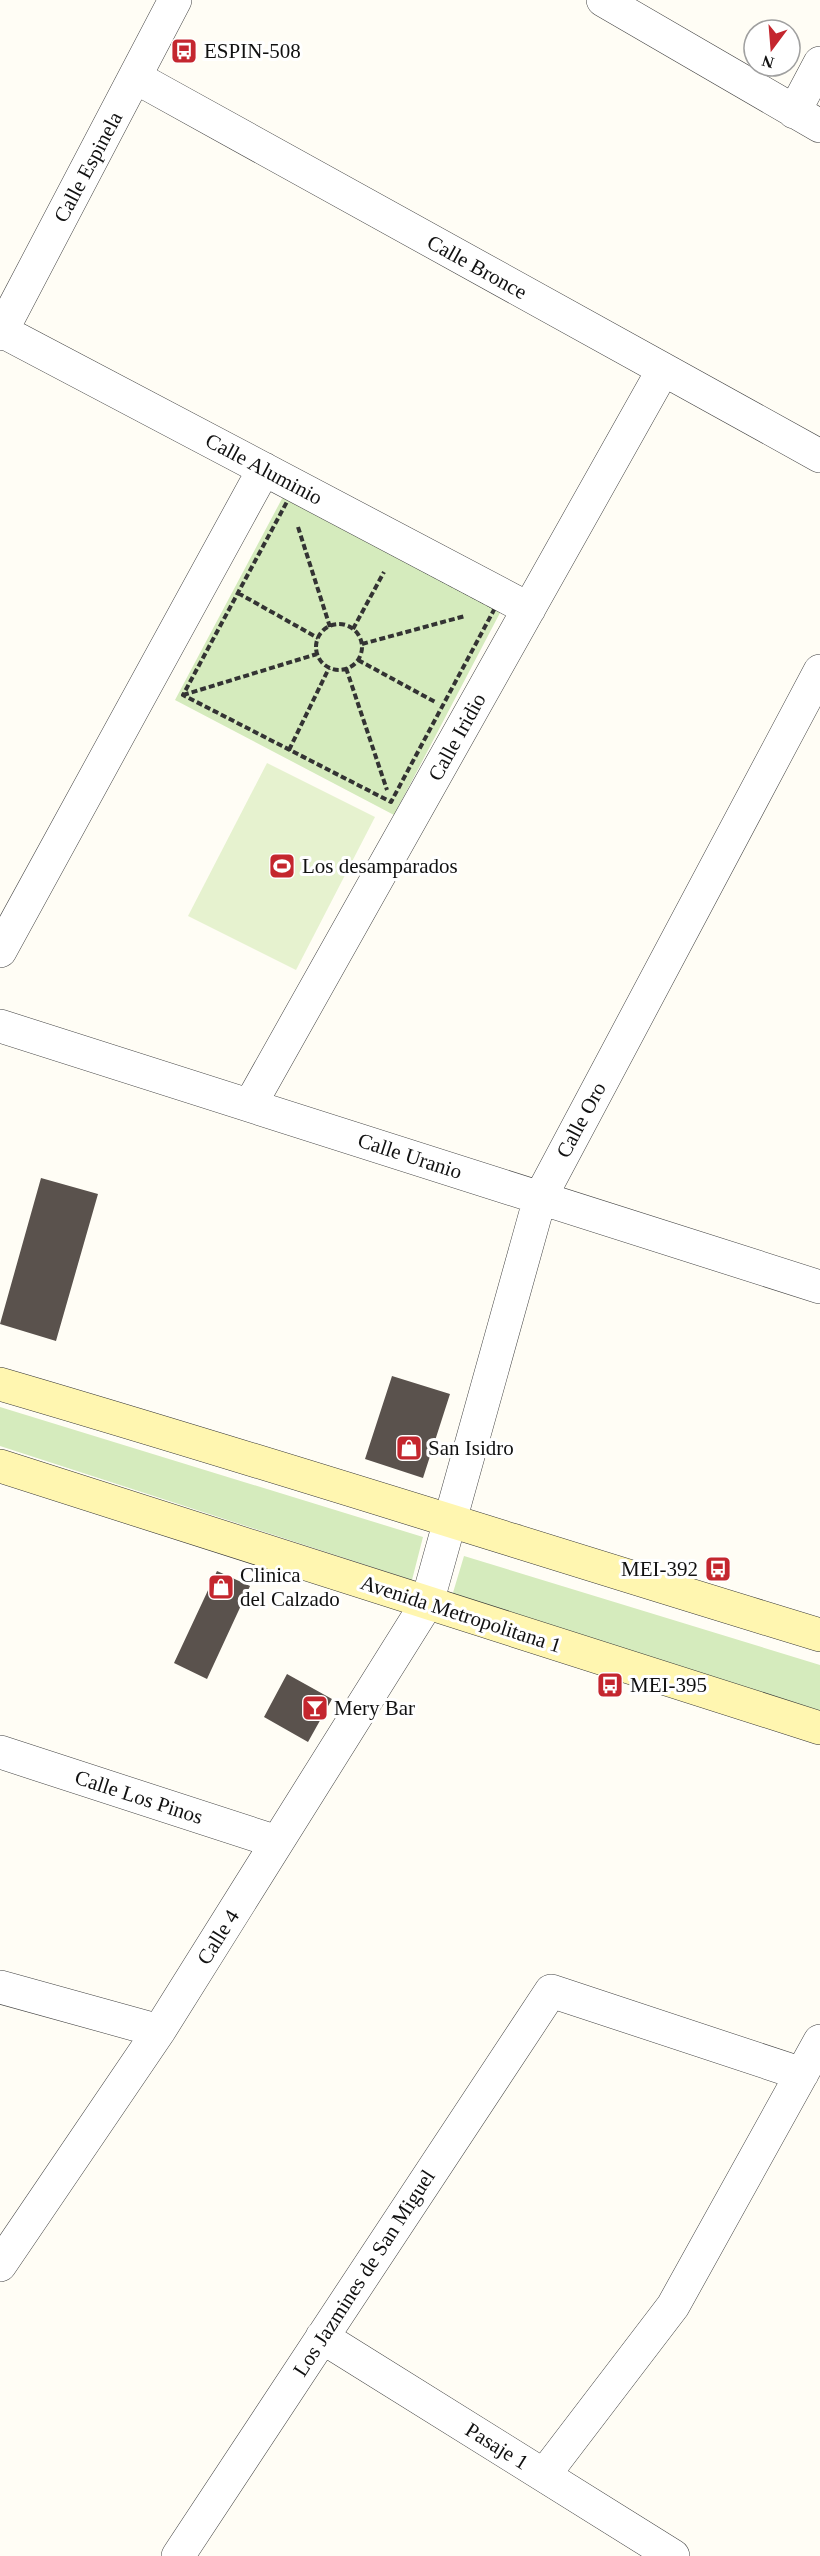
<svg xmlns="http://www.w3.org/2000/svg" width="820" height="2556" font-family="Georgia,serif">
<style>
.green{fill:#d5ebbd}
.pitch{fill:#e6f2cf}
.building{fill:#5a524d}
.lines{fill:none;stroke-linecap:round;stroke-linejoin:round}
.minor-casing{stroke:#444;stroke-width:34}
.secondary-casing{stroke:#333;stroke-width:34}
.path{stroke:#333;stroke-width:4;stroke-dasharray:6 3;stroke-linecap:butt}
.minor{stroke:#fff;stroke-width:33}
.secondary{stroke:#fff6b0;stroke-width:33}
.labels{text-anchor:middle;stroke-width:6;stroke-linejoin:round;paint-order:stroke}
.poi-label{font-size:21px;fill:#111;stroke:#fff;text-anchor:start}
.street-label{font-size:21px;fill:#111;stroke:#fff}
</style>
<rect width="100%" height="100%" fill="#fffdf5"/>
<path class="green" d="M285,493L502,609L394,815L175,700Z
M0,1407L423,1537L412,1580L0,1446Z
M464,1556L820,1665V1713L452,1596Z"/>
<path class="pitch" d="M267,763L375,817L296,970L188,916Z"/>
<path class="building" d="M41,1178L98,1194L56,1341L0,1324Z
M392,1376L450,1394L423,1478L365,1459Z
M217,1571L250,1586L207,1679L174,1663Z
M287,1674L332,1699L308,1742L264,1717Z"/>
<g class="lines">
<defs>
<path id="minor" d="M603,0L820,126
M135,77L820,456
M794,112L820,63
M0,330L529,609
M0,334L175,0
M0,951L264,469
M0,1026L820,1287
M250,1105L663,370
M0,1752L277,1842
M0,1987L159,2031
M0,2265L159,2031L427,1603L540,1198L820,671
M322,2337L673,2556
M544,2475L673,2306L820,2041
M178,2556L551,1991L802,2074"/>
<path id="secondary" d="M0,1384C274,1464 547,1552 820,1635
M0,1466L820,1728"/>
</defs>
<use href="#minor" class="minor-casing"/>
<use href="#secondary" class="secondary-casing"/>
<path class="path" d="M289,498L495,608L391,802L183,695Z
M298,527L330,627
M238,593L318,638
M316 647a23 23 0 1 1 46 0a23 23 0 1 1-46 0Z
M353,629L384,572
M362,644L465,616
M358,660L437,703
M346,668L387,790
M183,695L317,654
M289,750L329,668"/>
<use href="#minor" class="minor"/>
<use href="#secondary" class="secondary"/>
</g>
<defs>
<symbol id="bus-square" viewBox="-11 -11 22 22"><rect x="-9" y="-9" width="18" height="18" rx="4" fill="#c4262e" stroke="#fff"/><path d="M-5-6H5V4H4V6H2V4H-2V6H-4V4H-5ZM-3.5-4V0h7V-4ZM-3.5 1.2v1.5H-2V1.2ZM2 1.2v1.5H3.5V1.2Z" fill="#fff"/></symbol>
<symbol id="stadium-square" viewBox="-11 -11 22 22"><rect x="-9" y="-9" width="18" height="18" rx="4" fill="#c4262e" stroke="#fff"/><path d="M0-5a6.5 5 0 1 0 0 10a6.5 5 0 1 0 0-10ZM-3.5-1.8h7v3.6h-7Z" fill="#fff"/></symbol>
<symbol id="shop-square" viewBox="-11 -11 22 22"><rect x="-9" y="-9" width="18" height="18" rx="4" fill="#c4262e" stroke="#fff"/><path d="M-5-2.5h2.3a2.7 3.5 0 0 1 5.4 0H5L5.5 6h-11ZM-1.5-2.5h3a1.5 2.3 0 0 0-3 0Z" fill="#fff"/></symbol>
<symbol id="bar-square" viewBox="-11 -11 22 22"><rect x="-9" y="-9" width="18" height="18" rx="4" fill="#c4262e" stroke="#fff"/><path d="M-6-5H6L.8 .8V4.5H3.5V6h-7V4.5H-.8V.8Z" fill="#fff"/></symbol>
</defs>
<g fill-rule="evenodd">
<use href="#bus-square" x="169" y="36" width="30" height="30"/>
<use href="#stadium-square" x="267" y="851" width="30" height="30"/>
<use href="#shop-square" x="394" y="1433" width="30" height="30"/>
<use href="#bus-square" x="703" y="1554" width="30" height="30"/>
<use href="#shop-square" x="206" y="1572" width="30" height="30"/>
<use href="#bus-square" x="595" y="1670" width="30" height="30"/>
<use href="#bar-square" x="300" y="1693" width="30" height="30"/>
</g>
<g class="labels">
<g class="poi-label">
<text x="204" y="58">ESPIN-508</text>
<text x="302" y="873">Los desamparados</text>
<text x="428" y="1455">San Isidro</text>
<text x="698" y="1576" text-anchor="end">MEI-392</text>
<text x="240" y="1582">Clinica<tspan x="240" dy="24">del Calzado</tspan></text>
<text x="630" y="1692">MEI-395</text>
<text x="334" y="1715">Mery Bar</text>
</g>
<g class="street-label">
<text transform="translate(88 167) rotate(-62)" y="7">Calle Espinela</text>
<text transform="translate(477 267) rotate(29)" y="7">Calle Bronce</text>
<text transform="translate(264 469) rotate(28)" y="7">Calle Aluminio</text>
<text transform="translate(457 737) rotate(-61)" y="7">Calle Iridio</text>
<text transform="translate(581 1120) rotate(-62)" y="7">Calle Oro</text>
<text transform="translate(410 1156) rotate(18)" y="7">Calle Uranio</text>
<text transform="translate(461 1614) rotate(18)" y="7">Avenida Metropolitana 1</text>
<text transform="translate(139 1797) rotate(18)" y="7">Calle Los Pinos</text>
<text transform="translate(218 1937) rotate(-58)" y="7">Calle 4</text>
<text transform="translate(364 2273) rotate(-57)" y="7">Los Jazmines de San Miguel</text>
<text transform="translate(497 2446) rotate(32)" y="7">Pasaje 1</text>
</g>
</g>
<g transform="translate(772 48) rotate(196)"><circle r="28" fill="#ffffff" stroke="#a0a0a0" stroke-width="1.5"/>
<path d="M0-4.5L10 22L0 15L-10 22Z" fill="#c4262e"/>
<text y="-9" font-size="16" font-weight="bold" text-anchor="middle" fill="#111111">N</text>
</g>
</svg>
